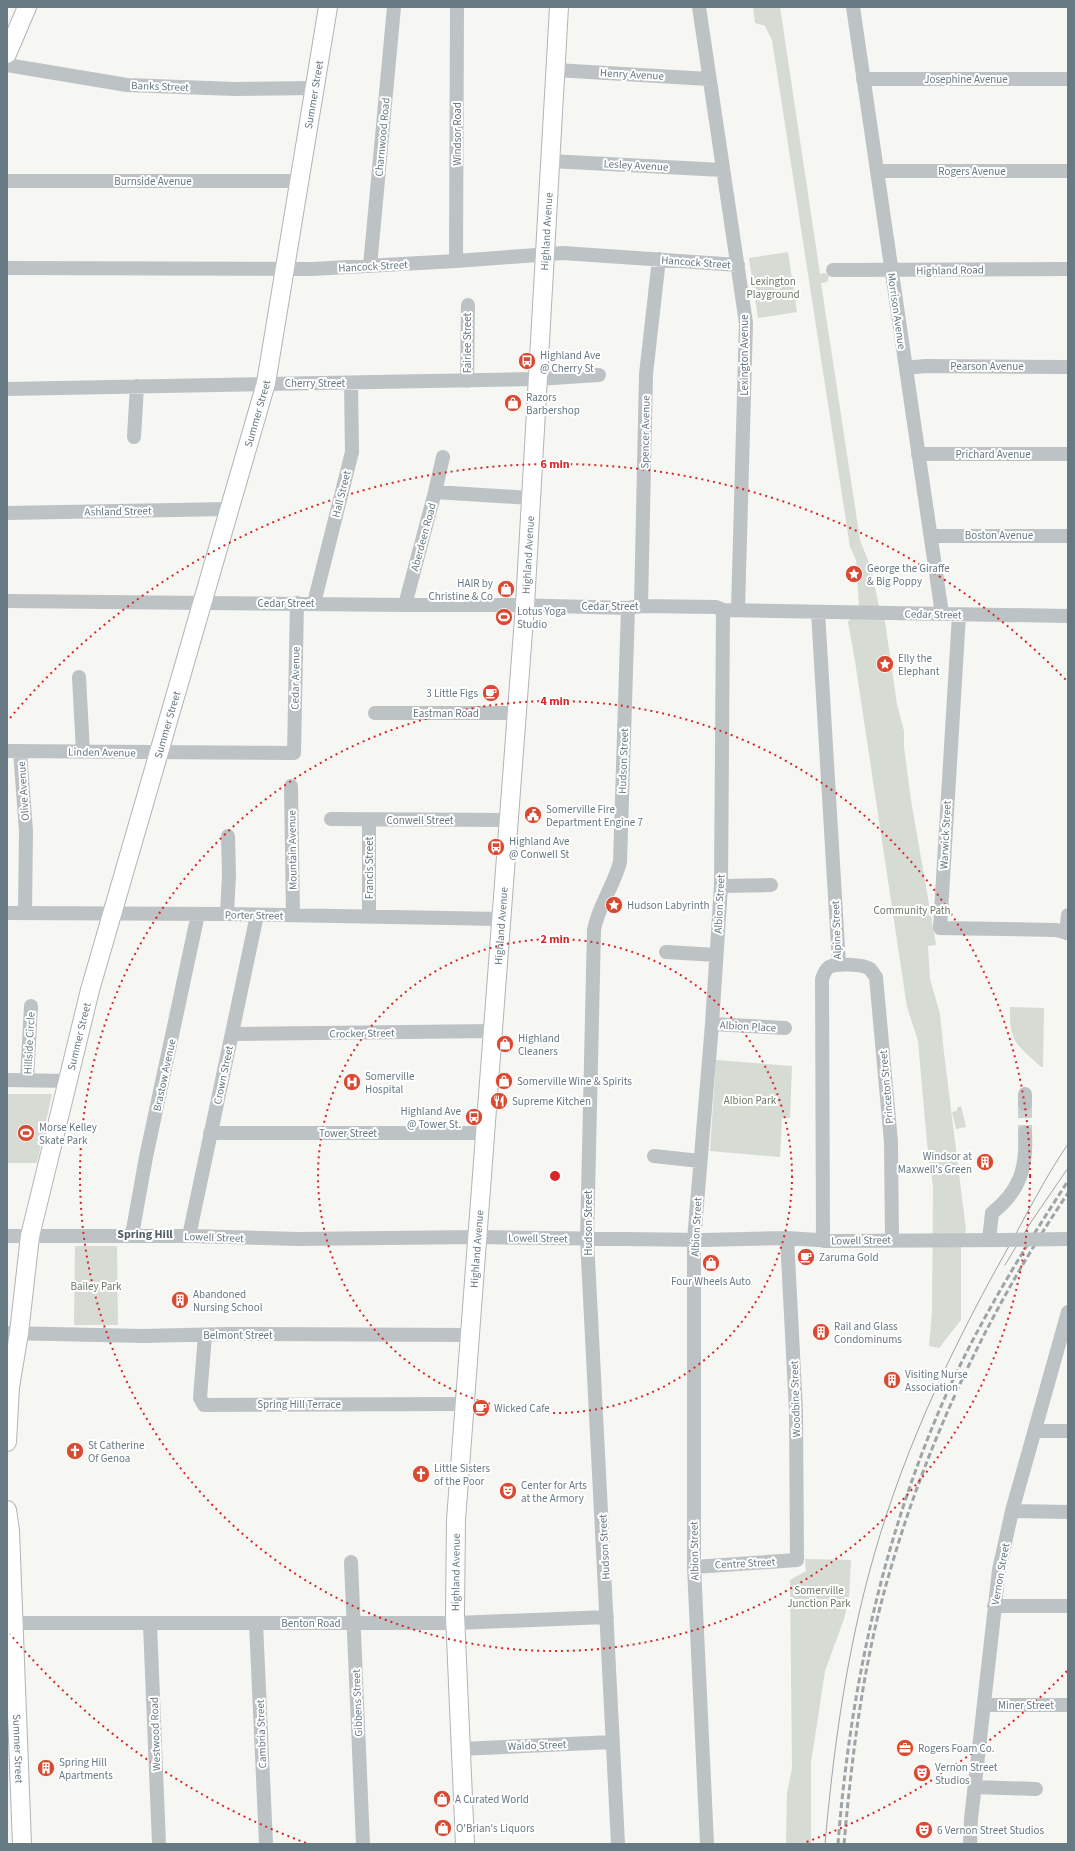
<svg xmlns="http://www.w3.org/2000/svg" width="1075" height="1851" font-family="'Source Sans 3',sans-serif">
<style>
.green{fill:#d6dbd3}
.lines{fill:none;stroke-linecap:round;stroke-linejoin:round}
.minor-tunnel{stroke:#cbd0d1;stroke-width:14;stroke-dasharray:14 7;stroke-linecap:butt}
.major-casing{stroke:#afb5b8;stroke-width:20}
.minor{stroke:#bdc2c5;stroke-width:14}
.major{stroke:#fff;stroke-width:18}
.tram{stroke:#9da5a9;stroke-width:1}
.rail{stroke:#9da5a9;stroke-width:3;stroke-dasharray:6 3;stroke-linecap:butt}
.minor-bridge{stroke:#bdc2c5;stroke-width:14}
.ring{fill:none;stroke:#d62828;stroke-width:2;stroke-dasharray:2 4}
.labels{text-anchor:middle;stroke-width:4;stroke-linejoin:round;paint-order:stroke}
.street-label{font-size:11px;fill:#677982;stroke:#fff}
.park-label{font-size:11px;fill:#6b7a65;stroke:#fff}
.poi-label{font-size:11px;fill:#677982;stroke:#fff;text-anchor:start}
.neighbourhood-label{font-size:12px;font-weight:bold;fill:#546168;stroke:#fff}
.centre{fill:#d62828;stroke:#fff;stroke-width:2}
.ring-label{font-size:12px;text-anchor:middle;font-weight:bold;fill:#d62828;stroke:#fff;stroke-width:4;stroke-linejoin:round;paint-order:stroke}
</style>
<rect width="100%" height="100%" fill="#f6f6f3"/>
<path class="green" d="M753,7H780L820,274L825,273L829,276L827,282L821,283L860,540L871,568L878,602L885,622L897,704L904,731V747L911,800L936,945L928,946L930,979L940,1014L944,1053L966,1230L961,1248V1320L939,1348L929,1346L932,1312L933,1186L927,1143L918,1041L907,1007L855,661L848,622L859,607L856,560L850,547L772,40L765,26L755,23Z
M788,252L797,312L758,318L749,258Z
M1010,1007L1044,1008L1043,1067H1041C1016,1043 1009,1043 1010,1007Z
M716,1060L792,1066L790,1118H782L780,1157L710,1151Z
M7,1094H52L37,1163H7Z
M961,1106L966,1127L956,1129L952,1112L957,1111V1108Z
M75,1246H117L118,1325H74Z
M805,1559L851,1560L849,1598L844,1619L825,1671L811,1763V1844H786L787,1793L792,1768L790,1580L806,1571Z"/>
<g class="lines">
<path class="minor-tunnel" d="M1025,1104V1133"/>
<defs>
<g id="major">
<path d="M7,54L27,7"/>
<path id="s1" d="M7,1442L10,1387L19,1333L30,1236L90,990L266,383L328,7"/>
<path id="s2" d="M7,1510L10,1531L22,1844"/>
<path id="s3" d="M465,1844L455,1615L456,1520L525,605L559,7"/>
</g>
</defs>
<use href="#major" class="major-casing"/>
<path class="minor" d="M699,7L746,323L738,610
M853,7L942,614
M7,65L127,85L235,89L315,88
M555,70L709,79
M863,79H1068
M550,161L723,170
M877,171H1068
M7,181H299
M456,261L457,7
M370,266L394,7
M7,268L312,269L456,261L563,253L738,265
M833,270L1068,269
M906,368L925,366L1068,367
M467,381L468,305
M7,389L537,379L599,375
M134,437L137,386
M918,454H1068
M435,492L443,457
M7,513L229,509
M931,536H1068
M7,601L405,605H514L628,608L641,606L716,607L723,610L1068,616
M314,603L352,452L351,383
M405,605L435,492L531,498
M641,606L646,374L659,259
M818,612L839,964
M959,615L940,928L1056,930L1068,933
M79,677L83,752
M375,713H517
M7,751L294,753L297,603
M20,751L26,831L25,913
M291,786L293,915
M331,819L509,820
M721,886L771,885
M7,913L227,914L501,919
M227,914L229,875L228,836
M369,916V820
M1066,933L1068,915
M666,952L716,955
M712,1024L785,1028
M232,1034L493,1031
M7,1080L68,1081
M27,1080L31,1006
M1025,1094V1104
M210,1133H485
M654,1156L700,1161
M132,1235L146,1157L198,914
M7,1236H189L298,1239L477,1237L704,1240L787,1238L833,1241L1005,1240
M189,1236L257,915
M989,1240L992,1213C1020,1191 1027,1168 1025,1133
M823,1241L822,979C824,974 825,970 829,967C836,963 863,964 870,969C872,971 874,975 876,977L891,1142L892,1240
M7,1333L143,1336L227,1334L470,1335
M205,1335L200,1398L204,1405L464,1404
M1035,1431H1068
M1012,1511L1068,1512
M351,1562L363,1844
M694,1567L797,1560L796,1411L787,1238
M994,1606H1068
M14,1623H456L607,1617
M256,1623L266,1844
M150,1624L159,1844
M984,1705H1068
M461,1749L613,1742
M975,1787L1036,1789
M618,1844L587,1239L594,930C598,906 614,886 620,862L628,608
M707,1844L694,1567V1240L712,1024L721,886L723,610
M970,1844L971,1819L999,1570L1012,1511L1068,1312"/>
<use href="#major" class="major"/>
<path class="tram" d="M1005,1265L1031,1222L1068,1168
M825,1844C833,1754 845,1664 868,1577C898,1463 947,1357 1004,1255C1025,1218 1044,1179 1068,1144"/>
<path class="rail" d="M838,1844C850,1690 883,1537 946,1395C980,1320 1023,1250 1068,1181
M844,1844C852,1755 863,1664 888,1578C927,1440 988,1312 1068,1193"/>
<path class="minor-bridge" d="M1005,1240L1066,1239"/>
</g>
<g class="ring">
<circle cx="555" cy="1176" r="237"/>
<circle cx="555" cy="1176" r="475"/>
<path d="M1067 1671A712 712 0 0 1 804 1843M306 1843A712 712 0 0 1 10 1634M10 718A712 712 0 0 1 1067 681"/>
</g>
<defs>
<symbol id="bus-disc" viewBox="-11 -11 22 22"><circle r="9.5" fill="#d94830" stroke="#fff"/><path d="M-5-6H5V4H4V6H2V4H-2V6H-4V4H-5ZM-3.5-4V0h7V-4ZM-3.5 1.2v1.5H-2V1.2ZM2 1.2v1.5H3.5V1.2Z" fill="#fff"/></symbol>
<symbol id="shop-disc" viewBox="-11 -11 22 22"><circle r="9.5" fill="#d94830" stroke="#fff"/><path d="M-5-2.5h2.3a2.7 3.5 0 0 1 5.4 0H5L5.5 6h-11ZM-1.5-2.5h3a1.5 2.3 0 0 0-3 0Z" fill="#fff"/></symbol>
<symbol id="sight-disc" viewBox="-11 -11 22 22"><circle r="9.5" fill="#d94830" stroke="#fff"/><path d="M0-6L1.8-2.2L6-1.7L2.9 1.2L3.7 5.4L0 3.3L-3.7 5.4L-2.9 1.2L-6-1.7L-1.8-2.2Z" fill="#fff"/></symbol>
<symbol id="stadium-disc" viewBox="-11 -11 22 22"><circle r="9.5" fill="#d94830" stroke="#fff"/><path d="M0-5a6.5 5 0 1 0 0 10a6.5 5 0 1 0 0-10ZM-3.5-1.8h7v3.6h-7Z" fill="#fff"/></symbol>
<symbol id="cafe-disc" viewBox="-11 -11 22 22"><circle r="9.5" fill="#d94830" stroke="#fff"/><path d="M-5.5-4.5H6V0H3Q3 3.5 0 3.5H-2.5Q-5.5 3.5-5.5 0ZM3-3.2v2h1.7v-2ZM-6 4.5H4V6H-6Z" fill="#fff"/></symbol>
<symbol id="civic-disc" viewBox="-11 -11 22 22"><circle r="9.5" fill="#d94830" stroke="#fff"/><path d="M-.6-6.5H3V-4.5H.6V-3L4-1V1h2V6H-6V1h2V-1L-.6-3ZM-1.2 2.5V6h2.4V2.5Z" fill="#fff"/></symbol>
<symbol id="hospital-disc" viewBox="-11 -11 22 22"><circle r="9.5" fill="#d94830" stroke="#fff"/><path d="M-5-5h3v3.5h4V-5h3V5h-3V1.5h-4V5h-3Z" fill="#fff"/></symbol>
<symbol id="restaurant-disc" viewBox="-11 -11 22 22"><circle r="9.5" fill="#d94830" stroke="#fff"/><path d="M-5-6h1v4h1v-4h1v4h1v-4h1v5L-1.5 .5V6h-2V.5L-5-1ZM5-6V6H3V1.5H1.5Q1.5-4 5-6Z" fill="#fff"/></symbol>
<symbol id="building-disc" viewBox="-11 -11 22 22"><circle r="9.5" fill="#d94830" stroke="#fff"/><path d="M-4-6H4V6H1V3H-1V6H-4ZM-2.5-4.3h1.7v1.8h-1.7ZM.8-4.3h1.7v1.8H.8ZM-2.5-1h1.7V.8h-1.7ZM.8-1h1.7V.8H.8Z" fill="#fff"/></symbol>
<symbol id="church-disc" viewBox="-11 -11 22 22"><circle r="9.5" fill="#d94830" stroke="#fff"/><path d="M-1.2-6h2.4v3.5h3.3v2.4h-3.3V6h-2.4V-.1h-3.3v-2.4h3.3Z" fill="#fff"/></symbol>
<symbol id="theatre-disc" viewBox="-11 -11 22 22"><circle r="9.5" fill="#d94830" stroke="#fff"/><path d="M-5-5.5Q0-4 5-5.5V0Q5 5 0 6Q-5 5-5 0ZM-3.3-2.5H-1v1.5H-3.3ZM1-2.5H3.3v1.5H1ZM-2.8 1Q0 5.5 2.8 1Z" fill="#fff"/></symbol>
<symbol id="office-disc" viewBox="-11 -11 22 22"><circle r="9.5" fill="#d94830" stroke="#fff"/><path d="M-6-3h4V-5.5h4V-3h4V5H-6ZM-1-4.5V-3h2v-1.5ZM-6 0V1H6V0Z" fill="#fff"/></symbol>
</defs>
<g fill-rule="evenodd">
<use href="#bus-disc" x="517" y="351" width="20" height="20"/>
<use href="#shop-disc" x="503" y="393" width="20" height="20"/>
<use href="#sight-disc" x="844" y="564" width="20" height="20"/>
<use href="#shop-disc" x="496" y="579" width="20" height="20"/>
<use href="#stadium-disc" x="494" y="607" width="20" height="20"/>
<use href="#sight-disc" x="875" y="654" width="20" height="20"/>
<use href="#cafe-disc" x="481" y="683" width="20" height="20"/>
<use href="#civic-disc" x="523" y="805" width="20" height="20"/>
<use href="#bus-disc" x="486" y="837" width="20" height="20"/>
<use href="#sight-disc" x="604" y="895" width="20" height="20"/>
<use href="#shop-disc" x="495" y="1034" width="20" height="20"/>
<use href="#shop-disc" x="494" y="1071" width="20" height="20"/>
<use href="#hospital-disc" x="342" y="1072" width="20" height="20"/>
<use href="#restaurant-disc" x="489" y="1091" width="20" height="20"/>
<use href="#bus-disc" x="464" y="1107" width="20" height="20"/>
<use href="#stadium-disc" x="16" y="1123" width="20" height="20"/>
<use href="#building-disc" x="975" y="1152" width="20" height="20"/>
<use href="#cafe-disc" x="796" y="1247" width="20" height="20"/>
<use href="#shop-disc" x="701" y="1253" width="20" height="20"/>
<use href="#building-disc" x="170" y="1290" width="20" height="20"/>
<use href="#building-disc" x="811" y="1322" width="20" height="20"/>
<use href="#building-disc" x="882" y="1370" width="20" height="20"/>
<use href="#cafe-disc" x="471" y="1398" width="20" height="20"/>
<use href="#church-disc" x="65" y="1441" width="20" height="20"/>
<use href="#church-disc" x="411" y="1464" width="20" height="20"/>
<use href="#theatre-disc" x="498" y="1481" width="20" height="20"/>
<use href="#office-disc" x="895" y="1738" width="20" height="20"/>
<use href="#building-disc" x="36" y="1758" width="20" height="20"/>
<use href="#theatre-disc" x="912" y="1763" width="20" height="20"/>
<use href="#shop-disc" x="432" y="1789" width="20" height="20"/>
<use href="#shop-disc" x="433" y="1818" width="20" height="20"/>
<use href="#theatre-disc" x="914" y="1820" width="20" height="20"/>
</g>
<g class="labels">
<g class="street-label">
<text transform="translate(632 74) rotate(3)" y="4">Henry Avenue</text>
<text x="966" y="83">Josephine Avenue</text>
<text transform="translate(160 86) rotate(2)" y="4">Banks Street</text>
<text dy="4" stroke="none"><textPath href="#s1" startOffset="1385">Summer Street</textPath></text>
<text transform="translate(457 134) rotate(-90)" y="4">Windsor Road</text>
<text transform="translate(382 137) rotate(-85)" y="4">Charnwood Road</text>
<text transform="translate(636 165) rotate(3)" y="4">Lesley Avenue</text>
<text x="972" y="175">Rogers Avenue</text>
<text x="153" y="185">Burnside Avenue</text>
<text dy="4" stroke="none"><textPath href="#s3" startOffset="1616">Highland Avenue</textPath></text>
<text transform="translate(696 262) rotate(4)" y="4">Hancock Street</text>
<text transform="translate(373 266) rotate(-3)" y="4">Hancock Street</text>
<text transform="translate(950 270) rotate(-1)" y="4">Highland Road</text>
<text transform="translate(897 311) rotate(82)" y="4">Morrison Avenue</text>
<text transform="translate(467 343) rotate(-90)" y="4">Fairlee Street</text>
<text transform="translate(744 355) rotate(-90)" y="4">Lexington Avenue</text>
<text x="987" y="370">Pearson Avenue</text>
<text x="315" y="387">Cherry Street</text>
<text dy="4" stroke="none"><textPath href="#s1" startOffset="1061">Summer Street</textPath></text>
<text transform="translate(645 432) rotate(-89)" y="4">Spencer Avenue</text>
<text x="993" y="458">Prichard Avenue</text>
<text transform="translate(341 494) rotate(-76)" y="4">Hall Street</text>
<text transform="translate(118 511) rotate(-1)" y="4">Ashland Street</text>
<text x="999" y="539">Boston Avenue</text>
<text transform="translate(423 537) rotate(-75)" y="4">Aberdeen Road</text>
<text dy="4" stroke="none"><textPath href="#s3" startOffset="1292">Highland Avenue</textPath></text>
<text x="286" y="607">Cedar Street</text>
<text x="610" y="610">Cedar Street</text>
<text transform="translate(933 614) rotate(1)" y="4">Cedar Street</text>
<text transform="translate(295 678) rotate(-89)" y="4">Cedar Avenue</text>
<text x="446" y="717">Eastman Road</text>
<text dy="4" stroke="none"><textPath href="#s1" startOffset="737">Summer Street</textPath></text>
<text transform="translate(102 752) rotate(1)" y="4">Linden Avenue</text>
<text transform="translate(623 761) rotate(-88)" y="4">Hudson Street</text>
<text transform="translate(23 791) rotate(-94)" y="4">Olive Avenue</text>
<text x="420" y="824">Conwell Street</text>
<text transform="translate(945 835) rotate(-87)" y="4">Warwick Street</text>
<text transform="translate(292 850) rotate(-91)" y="4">Mountain Avenue</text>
<text transform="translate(369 868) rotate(-90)" y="4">Francis Street</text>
<text transform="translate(719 904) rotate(-87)" y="4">Albion Street</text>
<text transform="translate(254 915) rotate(1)" y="4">Porter Street</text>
<text dy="4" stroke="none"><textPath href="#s3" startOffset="920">Highland Avenue</textPath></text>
<text transform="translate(836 930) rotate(-92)" y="4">Alpine Street</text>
<text transform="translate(748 1026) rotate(3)" y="4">Albion Place</text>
<text transform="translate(362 1033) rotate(-1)" y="4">Crocker Street</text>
<text dy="4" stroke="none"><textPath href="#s1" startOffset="413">Summer Street</textPath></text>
<text transform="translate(29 1043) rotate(-87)" y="4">Hillside Circle</text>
<text transform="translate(164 1075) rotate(-78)" y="4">Brastow Avenue</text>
<text transform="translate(223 1075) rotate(-78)" y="4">Crown Street</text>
<text transform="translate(886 1087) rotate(-95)" y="4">Princeton Street</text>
<text x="348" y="1137">Tower Street</text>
<text transform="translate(588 1223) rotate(-90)" y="4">Hudson Street</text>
<text transform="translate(696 1227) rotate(-87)" y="4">Albion Street</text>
<text transform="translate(214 1237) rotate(2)" y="4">Lowell Street</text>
<text transform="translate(538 1238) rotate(1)" y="4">Lowell Street</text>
<text transform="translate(861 1240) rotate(-1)" y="4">Lowell Street</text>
<text dy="4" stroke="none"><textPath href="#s3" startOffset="596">Highland Avenue</textPath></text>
<text x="238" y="1339">Belmont Street</text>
<text transform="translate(795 1399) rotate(-92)" y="4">Woodbine Street</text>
<text x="299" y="1408">Spring Hill Terrace</text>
<text transform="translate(604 1547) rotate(-93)" y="4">Hudson Street</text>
<text transform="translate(694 1551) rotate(-91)" y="4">Albion Street</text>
<text transform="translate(745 1563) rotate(-3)" y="4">Centre Street</text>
<text dy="4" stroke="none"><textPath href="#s3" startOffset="272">Highland Avenue</textPath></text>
<text transform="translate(1000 1574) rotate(-80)" y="4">Vernon Street</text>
<text x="311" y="1627">Benton Road</text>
<text transform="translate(357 1703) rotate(-92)" y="4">Gibbens Street</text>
<text x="1026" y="1709">Miner Street</text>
<text transform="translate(155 1734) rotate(-92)" y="4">Westwood Road</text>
<text transform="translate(261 1734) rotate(-92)" y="4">Cambria Street</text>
<text transform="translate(537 1745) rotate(-2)" y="4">Waldo Street</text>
<text dy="4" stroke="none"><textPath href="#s2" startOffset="239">Summer Street</textPath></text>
</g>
<g class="park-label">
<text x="773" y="285">Lexington<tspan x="773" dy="13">Playground</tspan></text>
<text x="912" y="914">Community Path</text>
<text x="750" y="1104">Albion Park</text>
<text x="96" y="1290">Bailey Park</text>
<text x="819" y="1594">Somerville<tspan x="819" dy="13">Junction Park</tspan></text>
</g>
<g class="poi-label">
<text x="540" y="359">Highland Ave<tspan x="540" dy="13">@ Cherry St</tspan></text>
<text x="526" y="401">Razors<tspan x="526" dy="13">Barbershop</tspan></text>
<text x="867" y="572">George the Giraffe<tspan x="867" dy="13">&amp; Big Poppy</tspan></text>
<text x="493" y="587" text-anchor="end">HAIR by<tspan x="493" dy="13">Christine &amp; Co</tspan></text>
<text x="517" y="615">Lotus Yoga<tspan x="517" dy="13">Studio</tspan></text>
<text x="898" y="662">Elly the<tspan x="898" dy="13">Elephant</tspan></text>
<text x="478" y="697" text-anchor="end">3 Little Figs</text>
<text x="546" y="813">Somerville Fire<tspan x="546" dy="13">Department Engine 7</tspan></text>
<text x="509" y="845">Highland Ave<tspan x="509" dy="13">@ Conwell St</tspan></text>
<text x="627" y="909">Hudson Labyrinth</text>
<text x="518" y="1042">Highland<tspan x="518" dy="13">Cleaners</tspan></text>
<text x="365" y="1080">Somerville<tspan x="365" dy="13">Hospital</tspan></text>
<text x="517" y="1085">Somerville Wine &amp; Spirits</text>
<text x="512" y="1105">Supreme Kitchen</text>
<text x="461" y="1115" text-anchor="end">Highland Ave<tspan x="461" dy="13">@ Tower St.</tspan></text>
<text x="39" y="1131">Morse Kelley<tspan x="39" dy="13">Skate Park</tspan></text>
<text x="972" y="1160" text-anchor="end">Windsor at<tspan x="972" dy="13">Maxwell's Green</tspan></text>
<text x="819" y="1261">Zaruma Gold</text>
<text x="711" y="1285" text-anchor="middle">Four Wheels Auto</text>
<text x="193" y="1298">Abandoned<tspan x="193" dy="13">Nursing School</tspan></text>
<text x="834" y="1330">Rail and Glass<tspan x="834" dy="13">Condominums</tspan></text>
<text x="905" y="1378">Visiting Nurse<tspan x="905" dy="13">Association</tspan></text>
<text x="494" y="1412">Wicked Cafe</text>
<text x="88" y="1449">St Catherine<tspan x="88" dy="13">Of Genoa</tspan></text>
<text x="434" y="1472">Little Sisters<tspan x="434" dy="13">of the Poor</tspan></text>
<text x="521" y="1489">Center for Arts<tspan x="521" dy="13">at the Armory</tspan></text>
<text x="918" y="1752">Rogers Foam Co.</text>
<text x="59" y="1766">Spring Hill<tspan x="59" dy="13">Apartments</tspan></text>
<text x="935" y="1771">Vernon Street<tspan x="935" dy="13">Studios</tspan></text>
<text x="455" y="1803">A Curated World</text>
<text x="456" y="1832">O'Brian's Liquors</text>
<text x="937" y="1834">6 Vernon Street Studios</text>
</g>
<g class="neighbourhood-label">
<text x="145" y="1238">Spring Hill</text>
</g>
</g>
<circle cx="555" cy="1176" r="6" class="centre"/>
<g class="ring-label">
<text x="555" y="468">6 min</text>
<text x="555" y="705">4 min</text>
<text x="555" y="943">2 min</text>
</g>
<rect width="1075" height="1851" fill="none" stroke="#677982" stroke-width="16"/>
</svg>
